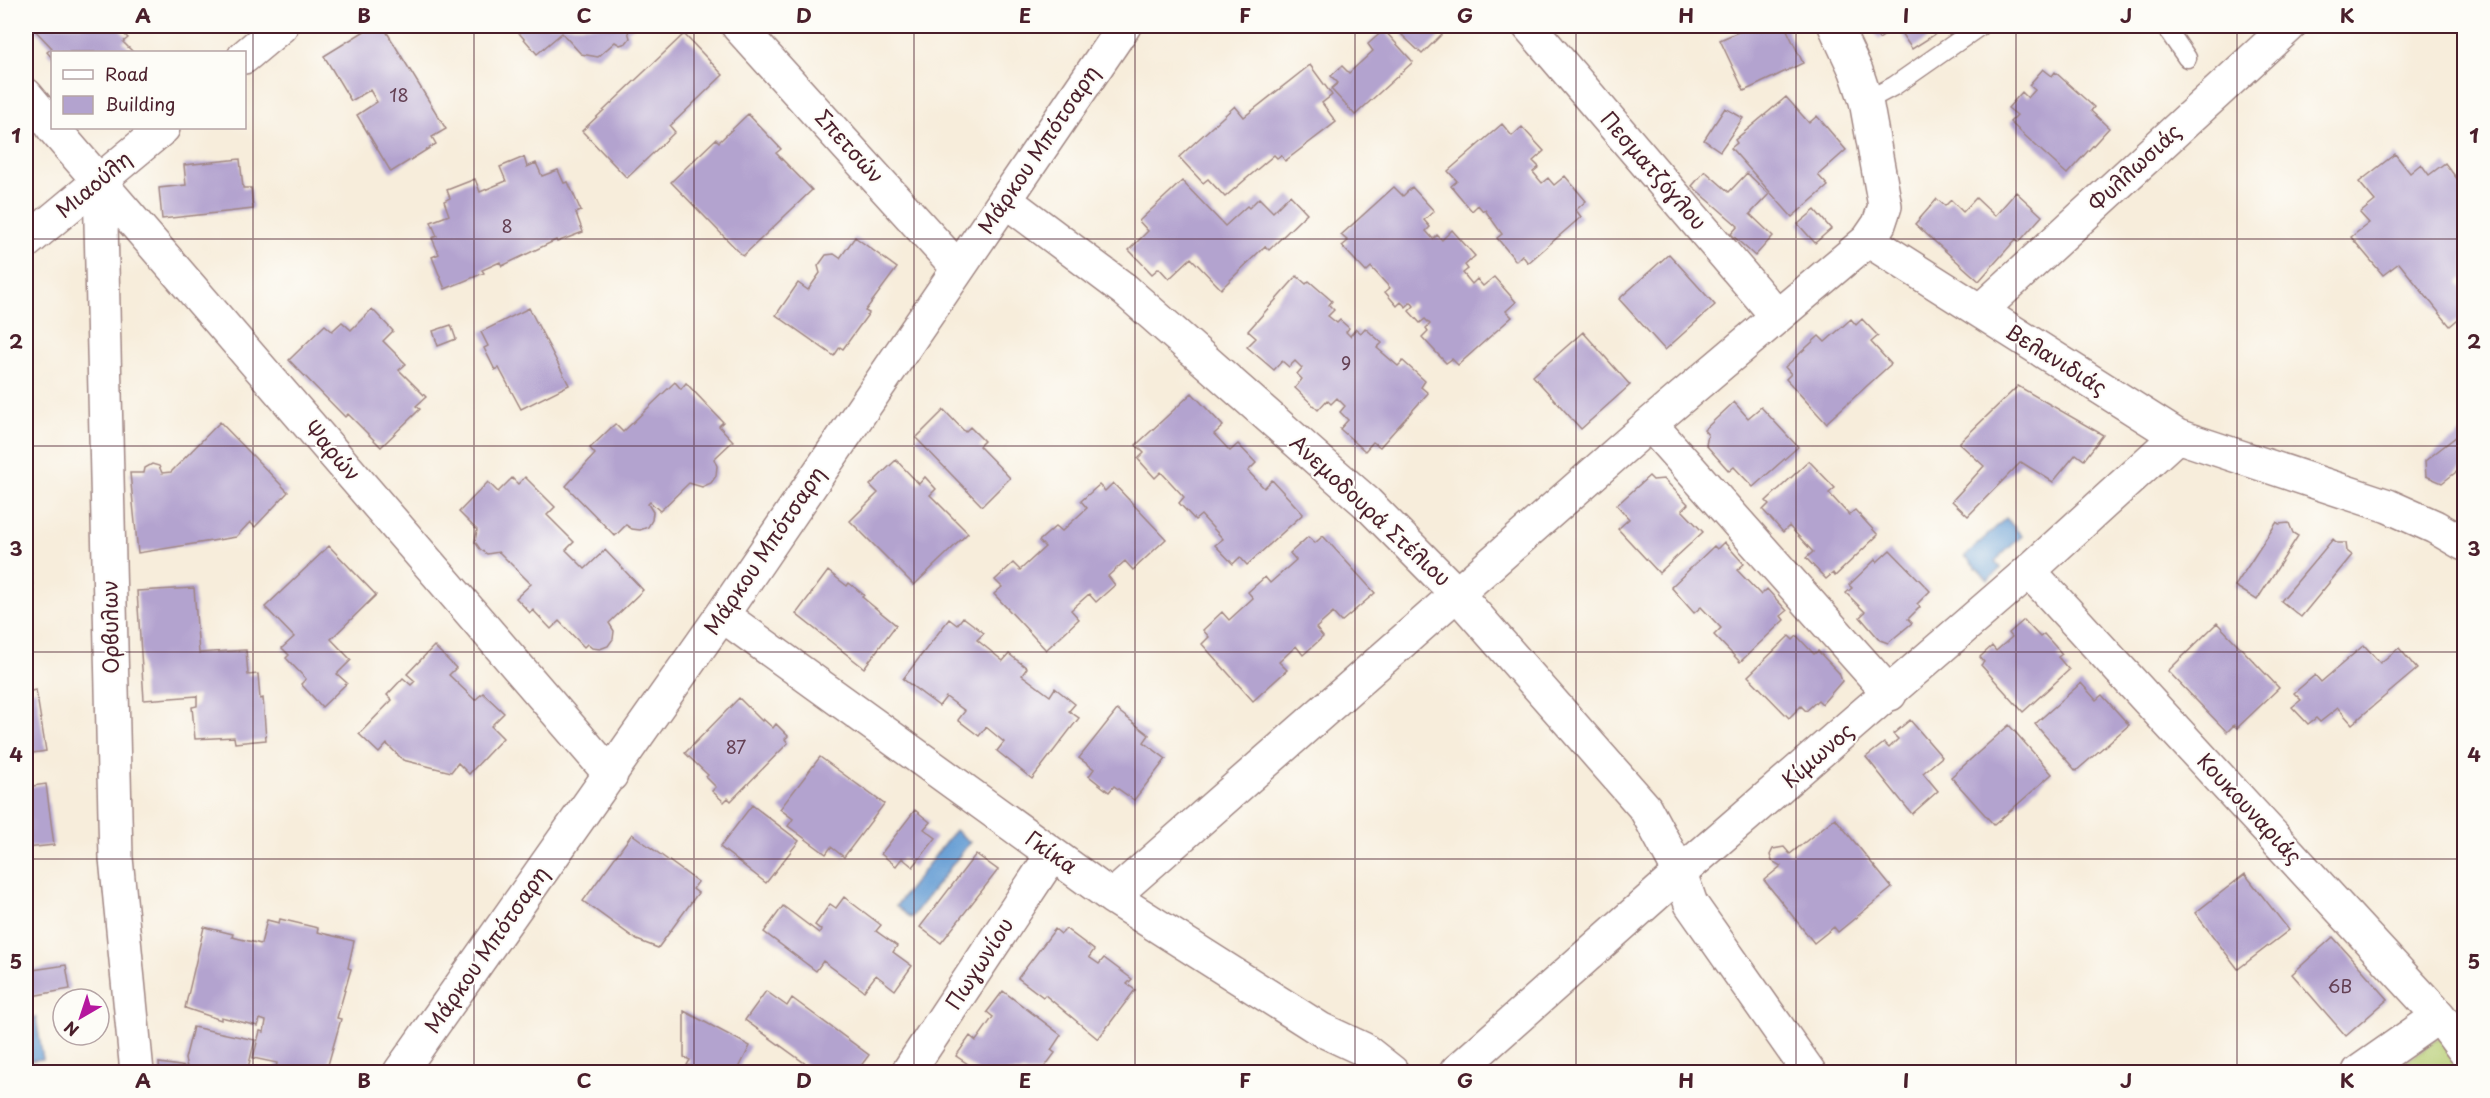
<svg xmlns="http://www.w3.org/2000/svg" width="2490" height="1098" font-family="'Playpen Sans',sans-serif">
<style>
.green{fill:#b5cc71;stroke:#80764e;stroke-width:1.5}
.water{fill:#669ed4;stroke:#585e80;stroke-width:1.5}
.building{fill:#b3a3cf}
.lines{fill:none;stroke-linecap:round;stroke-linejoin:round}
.lane-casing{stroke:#a08683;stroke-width:21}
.street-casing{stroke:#a08683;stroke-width:36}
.lane{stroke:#fff;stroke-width:18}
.street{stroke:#fff;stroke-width:33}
.grid{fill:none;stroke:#4a1f2b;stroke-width:1.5;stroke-opacity:0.55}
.labels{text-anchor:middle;stroke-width:4.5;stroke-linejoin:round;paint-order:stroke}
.number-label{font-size:18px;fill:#644054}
.street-label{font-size:21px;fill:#4a1f2b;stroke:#fdfcf7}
.neatline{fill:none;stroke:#4a1f2b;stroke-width:2}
.grid-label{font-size:20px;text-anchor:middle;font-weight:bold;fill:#4a1f2b}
</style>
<rect width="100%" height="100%" fill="#fdfcf7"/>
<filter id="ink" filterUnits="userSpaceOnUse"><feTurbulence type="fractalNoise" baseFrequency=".0167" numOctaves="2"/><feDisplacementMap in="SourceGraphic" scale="12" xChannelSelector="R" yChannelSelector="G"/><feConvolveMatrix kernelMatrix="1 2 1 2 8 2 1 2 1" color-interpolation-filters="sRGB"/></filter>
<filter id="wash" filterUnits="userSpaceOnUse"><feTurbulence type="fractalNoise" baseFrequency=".008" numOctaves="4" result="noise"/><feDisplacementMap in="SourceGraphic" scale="24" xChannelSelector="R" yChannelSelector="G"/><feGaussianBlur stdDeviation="1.35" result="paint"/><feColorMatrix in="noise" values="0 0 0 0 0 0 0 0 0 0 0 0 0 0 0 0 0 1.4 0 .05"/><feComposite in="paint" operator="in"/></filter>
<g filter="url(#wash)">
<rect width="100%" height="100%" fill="#f7eddb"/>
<path class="green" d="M2441,1037L2464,1072H2389Z"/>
<path class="water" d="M2006,518L2022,536L1995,561L2001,568L1988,580L1965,556Z
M955,830L970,842L911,918L896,906Z
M36,1017L43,1059L26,1061V1018Z"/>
<g id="blocks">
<path class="building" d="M31,26H116L128,38L123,42L133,52H52V58L47,52L52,48Z
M383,26L446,129L432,137L436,144L391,172L357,115L377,102L370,90L351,101L324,56L371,27L374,30Z
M513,26H635L628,31L630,38L626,43L620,45L615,42L598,57L581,54L562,33L537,54Z
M1399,26H1450L1422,54L1402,35L1405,32Z
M1752,26H1785L1803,63L1744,91L1720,40Z
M1870,26H1948L1912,49L1897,27L1879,39Z
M1384,30L1413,62L1355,115L1331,89L1338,83L1331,76L1342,66L1349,73L1373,51L1368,44Z
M684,34L723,75L670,126L675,132L627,178L582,131Z
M1310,65L1332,95L1322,103L1336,122L1285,161L1281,155L1277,158L1274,155L1225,197L1208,179L1203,183L1179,157L1235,106L1244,117Z
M2043,69L2052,76L2055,72L2094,107L2091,111L2109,128L2067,174L2010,122L2017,115L2008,108L2022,92L2028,98L2035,90L2029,85Z
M1786,97L1809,123L1817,116L1846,150L1818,175L1828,186L1792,217L1731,148L1737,143L1735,140Z
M1725,108L1743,118L1720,151L1704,140Z
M748,114L781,149L776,153L812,190L743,256L671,182L716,139L719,142Z
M1502,124L1512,136L1522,127L1544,151L1533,161L1539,167L1533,172L1542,183L1548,178L1554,185L1565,176L1586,201L1576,210L1581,217L1528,263L1522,255L1516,261L1497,238L1502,234L1485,210L1483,211L1478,205L1472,211L1451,186L1457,181L1448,171Z
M2395,154L2410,173L2421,164L2429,175L2445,163L2464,188V213L2462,215L2464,218V277L2458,282L2464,291V314L2450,326L2399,263L2383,275L2351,237L2369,223L2360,213L2375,201L2359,182Z
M524,157L527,167L536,163L542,176L558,170L564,183L568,182L581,211L576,213L583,232L557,242L556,240L502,266L500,262L482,270L484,273L445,289L432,257L439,254L432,238L437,236L431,222L449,215L444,201L450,198L447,190L475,179L480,192L506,181L500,167Z
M240,159L243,188H251L253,209L162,219L159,188L186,185L184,165Z
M1705,171L1729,192L1747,173L1769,194L1750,214L1773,236L1755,256L1731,234L1738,226L1692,186Z
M1182,181L1225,226L1247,206L1249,208L1259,198L1273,212L1290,195L1307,213L1269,250L1265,246L1221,289L1191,258L1169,279L1159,268L1152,274L1129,250L1148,231L1139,221Z
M1394,187L1403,196L1412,187L1434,211L1424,220L1430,227L1426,231L1433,239L1437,235L1442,240L1452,230L1475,256L1465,265L1468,269L1463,273L1472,284L1477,279L1483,286L1494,277L1516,302L1506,311L1512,317L1458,365L1452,359L1446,363L1422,337L1428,331L1426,328L1430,324L1425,319L1420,323L1409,311L1414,306L1411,302L1406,307L1401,302L1397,306L1385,292L1390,288L1371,267L1366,272L1342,246L1348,241L1341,235Z
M2016,192L2042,216L2019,242L2016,239L1979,281L1915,224L1937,199L1945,206L1951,200L1963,212L1976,198L1995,216Z
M1815,210L1831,229L1815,243L1798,224Z
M855,237L897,268L865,311L869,313L843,349L840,347L834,356L776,315L798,283L808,290L820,273L818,266L826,255L834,254L840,258Z
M1669,254L1715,305L1665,350L1619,299Z
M1297,276L1306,284L1309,281L1332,301L1329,305L1334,310L1328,316L1337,323L1340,320L1349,328L1346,332L1350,336L1356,329L1361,333L1365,328L1382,343L1377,348L1398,366L1403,361L1425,381L1421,387L1428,393L1380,447L1373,442L1365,451L1340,429L1348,420L1340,412L1345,406L1337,398L1331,404L1327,400L1318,410L1295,388L1302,379L1297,374L1302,368L1295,361L1289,367L1282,361L1274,370L1247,347L1256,338L1248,331Z
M529,308L569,385L521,409L499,368L495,370L484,348L488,346L481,332Z
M372,309L393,331L383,341L406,364L399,370L426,397L416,406L420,409L381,447L348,414L345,417L289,360L325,325L332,331L342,322L351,330Z
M1851,319L1856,325L1862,319L1878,336L1871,342L1891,364L1826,423L1786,379L1791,374L1785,367L1819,336L1825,342Z
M451,325L456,339L438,346L433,331Z
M1583,332L1630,385L1581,429L1533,376Z
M675,382L681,389L686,383L723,422L719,426L733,441L714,459L717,466L716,476L711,483L702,487L689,483L660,511L650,502L648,504L653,512L652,520L648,527L640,530L632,529L626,525L615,536L566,486L595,454L590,448L615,424L623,432Z
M2018,386L2103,435L2084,460L2076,454L2053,482L2021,462L1968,516L1952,501L1984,466L1959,443Z
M1192,393L1223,426L1214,434L1230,451L1238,444L1256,463L1248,471L1264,488L1272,480L1303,514L1247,565L1240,557L1233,564L1215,545L1223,539L1201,515L1195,520L1179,503L1184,497L1161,472L1155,478L1138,459L1144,453L1136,445Z
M1734,402L1748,418L1761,407L1798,447L1753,487L1734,467L1729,471L1706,445L1708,435L1704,430Z
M944,410L965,432L970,427L984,441L979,446L1010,478L982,506L916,438Z
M220,422L288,492L255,527L250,522L236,537L138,553L130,473H144L145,468L152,464L159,466L162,473L171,472Z
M2461,433L2464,435V466L2442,483L2426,476L2425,461Z
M896,460L919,484L925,477L936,489L930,495L968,533L914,585L850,521L878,493L870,485Z
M1809,461L1835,488L1829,493L1849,515L1855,510L1878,535L1835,576L1833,573L1826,579L1806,558L1813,552L1789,526L1783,532L1763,510L1769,504L1766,501Z
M1649,476L1653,480L1664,479L1688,504L1682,510L1703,532L1659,573L1618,529L1629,519L1617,505Z
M525,477L555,507L547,515L574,542L566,550L585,569L605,550L643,590L609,623L614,631L613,639L608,646L600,649L592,648L587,644L584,647L559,621L551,629L533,610L530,613L516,598L531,584L499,552L487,554L480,549L475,542L477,530L459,512L488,482L498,492L512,478L518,484Z
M1113,483L1166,539L1133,570L1125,561L1108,576L1115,585L1096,602L1089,594L1071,610L1079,619L1046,650L994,594L1002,587L995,580L1013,563L1020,570L1045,547L1039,541L1056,526L1062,531L1087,508L1081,501L1099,485L1105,491Z
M2277,522L2279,524L2289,523L2293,533L2298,536L2257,600L2235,586Z
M26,532H27L34,597L26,598Z
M1323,536L1375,593L1341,622L1333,613L1316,628L1323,637L1303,655L1296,646L1279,662L1287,670L1253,701L1202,644L1209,637L1203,630L1222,612L1229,620L1253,598L1248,592L1265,577L1270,583L1296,560L1290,553L1308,537L1315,543Z
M2333,539L2337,543H2346L2347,551L2352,555L2301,617L2281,601Z
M1724,542L1744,564L1737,570L1761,595L1767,589L1787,611L1781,616L1784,620L1740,662L1714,635L1721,628L1701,607L1694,613L1671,587L1714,546L1717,549Z
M329,546L376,595L331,639L351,660L337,674L347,683L322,707L301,684L306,679L286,658L289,655L282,648L294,637L265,607Z
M1890,550L1930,591L1917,604L1920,607L1908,619L1912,623L1888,643L1880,640L1860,617L1865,612L1846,593L1852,588L1849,585L1876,559L1877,562Z
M828,571L847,586L849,583L864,595L862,597L896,625L864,668L796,614Z
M194,588L199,653L246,650L248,675L258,674L260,699L263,698L266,740L235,743L234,737L195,739L192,707L197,706V696L144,700L137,591Z
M963,617L984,633L977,640L1003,661L1009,654L1027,668L1022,675L1050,696L1055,688L1075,704L1069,711L1079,718L1032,779L997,751L1004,742L986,727L979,736L958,720L965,711L946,697L939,706L903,679L949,619L957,625Z
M2024,620L2040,637L2044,634L2062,654L2058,657L2069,670L2023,712L1981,665L1984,662L1980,657L1992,646L1996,651L2012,637L2009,633Z
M2217,623L2279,688L2237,728L2234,725L2227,732L2168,671Z
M26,624L30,655H26Z
M1789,636L1793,640L1797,636L1814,654L1818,651L1839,673L1842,681L1822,704L1818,700L1806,711L1801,706L1789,718L1748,676Z
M2364,645L2380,663L2399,648L2417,669L2352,724L2338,708L2320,722L2316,718L2308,724L2292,707L2301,700L2294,693L2315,675L2321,682Z
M434,646L456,668L449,675L475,700L483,693L504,713L491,726L503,738L469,774L458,763L451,772L403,760L387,744L379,753L359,734L392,700L387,695L403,678L411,685L415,681L407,674Z
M2081,683L2096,700L2102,695L2129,725L2076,771L2035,724Z
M36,690L46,751L26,754V692Z
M739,698L762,721L763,719L773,728L776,724L788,736L785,739L788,743L731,801L728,798L724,802L712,791L716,787L706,777L708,775L685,753Z
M1117,710L1149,735L1144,742L1166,759L1134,800L1114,786L1109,792L1089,776L1094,769L1079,758Z
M1910,720L1942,757L1923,773L1938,791L1912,814L1866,757L1884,743L1889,748L1898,739L1893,734Z
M2009,725L2052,774L1994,825L1951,777Z
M820,757L884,804L844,857L831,847L826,854L788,826L793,819L780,809Z
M46,784L54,845L26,848V787Z
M752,805L799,841L766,883L720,847Z
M915,810L930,822L924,829L936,838L913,867L902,858L896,866L881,854Z
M1835,818L1892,888L1838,932L1834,927L1814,943L1764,880L1781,866L1772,861L1770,855L1773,849L1784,847L1790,854Z
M632,834L698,882L693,889L698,893L658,948L637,940L583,901Z
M976,854L998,870L941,943L920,927Z
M2245,874L2289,930L2238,969L2195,913Z
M844,897L881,925L876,931L897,946L893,952L912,966L895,990L876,975L864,991L823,961L816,971L764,932L783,906L819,933L821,930L815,925L830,904L836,908Z
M280,919L318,928L317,932L354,941L348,968L351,969L337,1018L341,1019L326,1072L299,1068L296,1072L276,1068L277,1063L253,1058L260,1031L264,1032L266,1021L260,1019L258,1026L221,1017V1020L185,1008L204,927L233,934L232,937L261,944L267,920L279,923Z
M1055,929L1061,934L1066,929L1094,950L1089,957L1099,964L1104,958L1132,979L1127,984L1135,990L1098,1039L1045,995L1043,997L1018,978Z
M2333,937L2388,999L2346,1036L2292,974Z
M66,965L70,989L26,997V971Z
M766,991L787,1006L792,998L869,1055L860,1067L864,1071L863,1072H817L745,1020Z
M1003,991L1061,1035L1051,1050L1055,1053L1041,1072H980L956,1056L970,1036L976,1041L993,1017L987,1012Z
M684,1011L750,1046L737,1072H701L687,1065L690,1060L684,1057Z
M193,1027L255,1040L247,1072H160L159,1063L187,1067L185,1059Z
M759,1067L768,1072H755Z"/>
</g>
</g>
<g filter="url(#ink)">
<use href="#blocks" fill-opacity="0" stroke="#a08683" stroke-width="1.5"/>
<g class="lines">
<defs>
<path id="lane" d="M2165,26L2187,58
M1866,101L1894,86L1980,26"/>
<path id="street" d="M738,26L958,268
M1529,26L1777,316
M244,57L281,26
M26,95L52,126
M53,128L611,775
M100,181L116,858L137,1072
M1005,200L1125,290L1367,503L1457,594L1645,808L1680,873L1691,904L1809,1072
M1868,240L2177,436L2388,506L2435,527L2464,544
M26,242L163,128
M1980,311L2289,26
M1650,424L1890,694
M2029,571L2439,1016L2464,1050
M722,615L1112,897L1320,1029L1363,1049L1392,1072
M1112,897L1650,424L1868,240L1879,224L1885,206L1866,101L1856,71L1835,26
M400,1072L722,615L1124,26
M908,1072L1052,855
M1456,1072L1680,873L2029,571L2177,436
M2359,1072L2439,1016"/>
</defs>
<use href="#lane" class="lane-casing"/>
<use href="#street" class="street-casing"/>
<use href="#lane" class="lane"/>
<use href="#street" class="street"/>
</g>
</g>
<path class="grid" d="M253,26V1072M474,26V1072M694,26V1072M914,26V1072M1135,26V1072M1355,26V1072M1576,26V1072M1796,26V1072M2016,26V1072M2237,26V1072M26,239H2464M26,446H2464M26,652H2464M26,859H2464"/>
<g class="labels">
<g class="number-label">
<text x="399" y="102">18</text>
<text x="507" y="233">8</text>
<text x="1346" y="370">9</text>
<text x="736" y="754">87</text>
<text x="2340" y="993">6B</text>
</g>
<g class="street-label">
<text transform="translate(849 147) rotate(48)" y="7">Σπετσών</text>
<text transform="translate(1039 150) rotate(-56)" y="7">Μάρκου Μπότσαρη</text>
<text transform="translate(2135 168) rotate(-43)" y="7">Φυλλωσιάς</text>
<text transform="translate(1653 171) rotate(49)" y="7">Πεσματζόγλου</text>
<text transform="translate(94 185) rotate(-40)" y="7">Μιαούλη</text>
<text transform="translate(2056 360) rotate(32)" y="7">Βελανιδιάς</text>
<text transform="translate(332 451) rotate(49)" y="7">Ψαρών</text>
<text transform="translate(1370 511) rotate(43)" y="7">Ανεμοδουρά Στέλιου</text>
<text transform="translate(765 551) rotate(-56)" y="7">Μάρκου Μπότσαρη</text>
<text transform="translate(111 627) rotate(-91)" y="7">Ορβυλων</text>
<text transform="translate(1818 756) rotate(-41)" y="7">Κίμωνος</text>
<text transform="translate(2249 809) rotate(47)" y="7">Κουκουναριάς</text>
<text transform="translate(1051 853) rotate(35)" y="7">Γκίκα</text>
<text transform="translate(487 950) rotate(-55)" y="7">Μάρκου Μπότσαρη</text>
<text transform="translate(980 964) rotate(-57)" y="7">Πωγωνίου</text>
</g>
</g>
<rect width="2490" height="1098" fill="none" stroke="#fdfcf7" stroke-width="66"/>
<rect x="51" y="51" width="195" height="78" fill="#fdfcf7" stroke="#b5a4a5" stroke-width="1.5"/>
<rect x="63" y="70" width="30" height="9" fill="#ffffff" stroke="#b5a4a5" stroke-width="1.5"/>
<text x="105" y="81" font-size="18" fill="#4a1f2b">Road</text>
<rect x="63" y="96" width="30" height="18" fill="#b3a3cf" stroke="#b5a4a5" stroke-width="1.5"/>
<text x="105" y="111" font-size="18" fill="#4a1f2b">Building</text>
<g transform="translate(81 1017) rotate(219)"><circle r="28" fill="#fdfcf7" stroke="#b5a4a5" stroke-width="1.5"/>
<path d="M0-4.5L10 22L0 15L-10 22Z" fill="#b5179e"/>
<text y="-9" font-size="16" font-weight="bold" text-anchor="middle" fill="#4a1f2b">N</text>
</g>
<rect x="33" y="33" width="2424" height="1032" class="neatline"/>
<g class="grid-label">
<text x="143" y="23">A</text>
<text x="364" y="23">B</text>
<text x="584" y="23">C</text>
<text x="804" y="23">D</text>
<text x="1025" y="23">E</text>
<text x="1245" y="23">F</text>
<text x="1465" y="23">G</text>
<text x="1686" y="23">H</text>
<text x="1906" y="23">I</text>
<text x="2126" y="23">J</text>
<text x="2347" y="23">K</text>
<text x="16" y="143">1</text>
<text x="2474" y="143">1</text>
<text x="16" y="349">2</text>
<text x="2474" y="349">2</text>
<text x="16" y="556">3</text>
<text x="2474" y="556">3</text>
<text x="16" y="762">4</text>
<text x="2474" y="762">4</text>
<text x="16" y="969">5</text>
<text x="2474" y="969">5</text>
<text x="143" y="1088">A</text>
<text x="364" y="1088">B</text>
<text x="584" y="1088">C</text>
<text x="804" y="1088">D</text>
<text x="1025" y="1088">E</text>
<text x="1245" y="1088">F</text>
<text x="1465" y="1088">G</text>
<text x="1686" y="1088">H</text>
<text x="1906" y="1088">I</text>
<text x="2126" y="1088">J</text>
<text x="2347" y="1088">K</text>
</g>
</svg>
